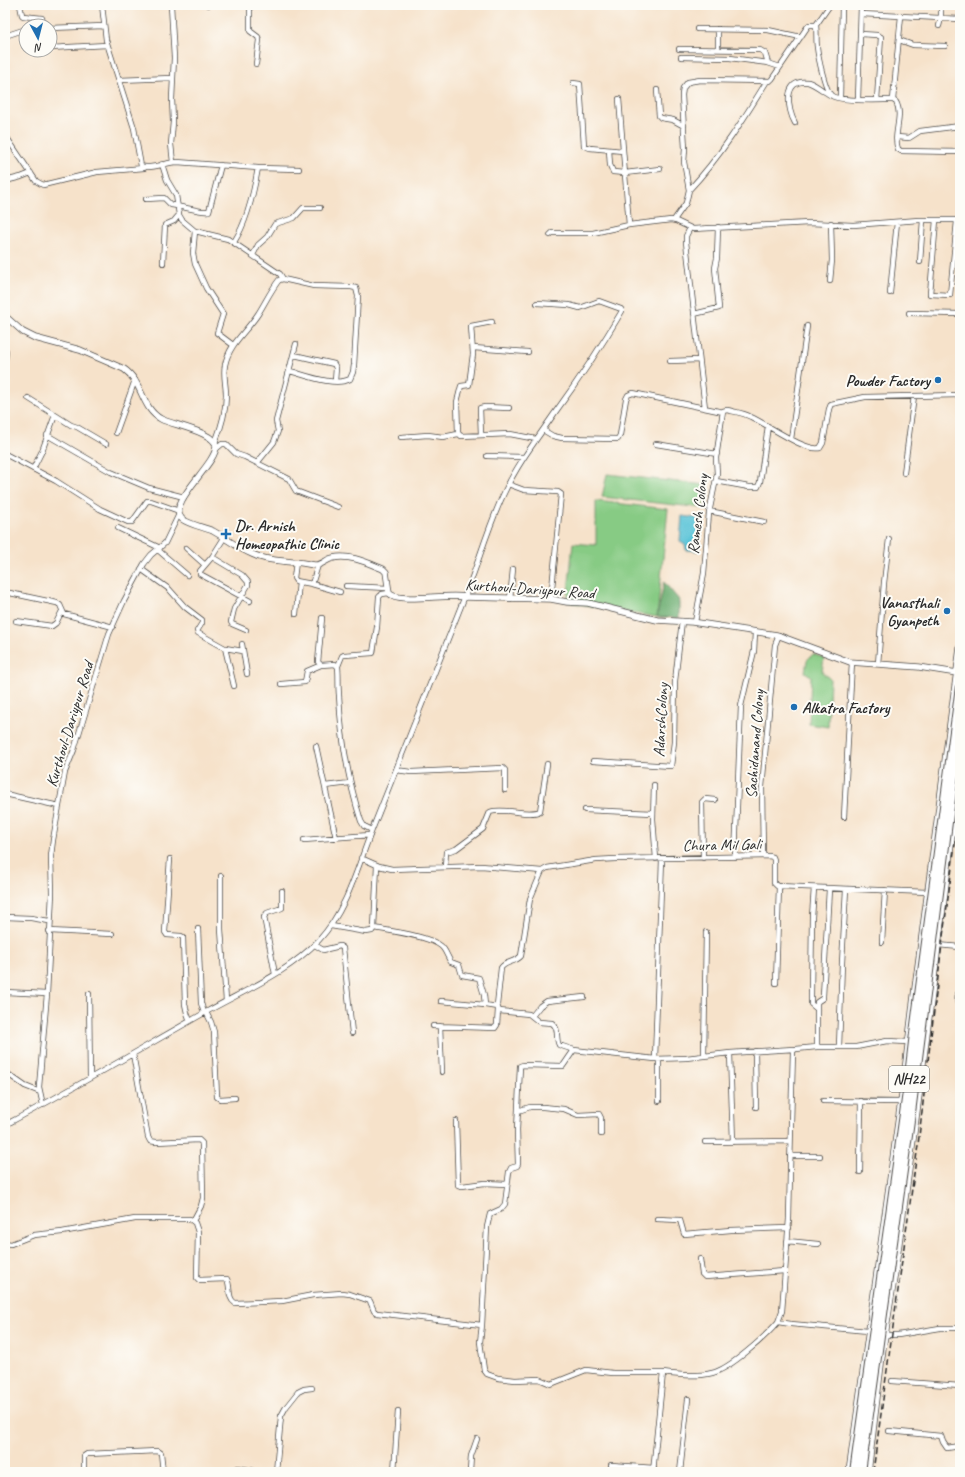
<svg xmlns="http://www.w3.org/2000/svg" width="965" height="1477" font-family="Caveat,sans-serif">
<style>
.green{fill:#87cb84;stroke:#597b58}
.forest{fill:#6daf72;stroke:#4c6d4e}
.water{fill:#5cc4d8;stroke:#447882}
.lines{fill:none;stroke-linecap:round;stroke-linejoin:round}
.minor-casing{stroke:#494643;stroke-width:6}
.tertiary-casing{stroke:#494643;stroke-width:7}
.minor{stroke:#fff;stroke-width:4.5}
.tertiary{stroke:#fff;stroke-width:5.5}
.rail{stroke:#2b2b2b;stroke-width:1.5;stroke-dasharray:6 3;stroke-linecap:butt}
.trunk-bridge-casing{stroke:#494643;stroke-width:10;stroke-linecap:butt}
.trunk-bridge{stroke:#fff;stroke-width:8}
.poi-dot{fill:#1f6fb2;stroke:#fdfcf7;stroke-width:1.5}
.labels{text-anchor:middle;stroke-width:4;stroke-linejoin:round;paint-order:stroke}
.shield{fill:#fdfcf7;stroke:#6a6a68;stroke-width:1}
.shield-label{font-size:15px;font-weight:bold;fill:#2b2b2b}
.poi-label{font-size:16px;font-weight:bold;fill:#2b2b2b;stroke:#fdfcf7;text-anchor:end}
.street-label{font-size:16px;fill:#2b2b2b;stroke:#fdfcf7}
</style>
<rect width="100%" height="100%" fill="#fdfcf7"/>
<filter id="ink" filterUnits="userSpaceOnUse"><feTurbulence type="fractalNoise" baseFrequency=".025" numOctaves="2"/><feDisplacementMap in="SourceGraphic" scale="8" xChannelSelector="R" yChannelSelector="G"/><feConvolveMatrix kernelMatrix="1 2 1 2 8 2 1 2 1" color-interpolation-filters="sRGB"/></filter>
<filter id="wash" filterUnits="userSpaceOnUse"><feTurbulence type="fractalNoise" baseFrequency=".012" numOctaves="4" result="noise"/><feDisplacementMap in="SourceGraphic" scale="16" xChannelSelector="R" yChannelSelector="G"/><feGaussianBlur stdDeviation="0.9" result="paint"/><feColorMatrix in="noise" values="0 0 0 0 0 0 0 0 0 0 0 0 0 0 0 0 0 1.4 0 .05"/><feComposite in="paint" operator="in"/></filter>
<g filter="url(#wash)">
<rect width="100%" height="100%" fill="#f6e2ca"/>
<path class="green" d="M607,474L706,485L703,508L602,497Z
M596,501L668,509L657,617L567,602L573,543L596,545Z
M813,654L824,658L822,672L830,679L828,727L809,724L811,676L805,672L807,660Z"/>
<path class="forest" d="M664,582L679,600V618L657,617Z"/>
<path class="water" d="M682,516L703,519L699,551L686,550L685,544L680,541Z"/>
</g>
<g filter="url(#ink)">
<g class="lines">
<defs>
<path id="minor" d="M20,5L22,15L23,16L42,18L43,20L44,26
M102,5L106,40L134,128L141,166C149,170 168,162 177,162L258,168L299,169
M171,5L174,58L172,99L173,122L171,144L173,162
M208,5H216
M250,5V31L258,37L259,40L256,64
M861,14L960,19
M816,25C817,33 816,40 817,47C818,56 825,91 832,96C842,102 880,100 893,100L896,102C904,116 892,135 898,149L901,151L960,152
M939,26L941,18V5
M50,28L104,26
M697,29L768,30L801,37
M861,34L877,35L881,37L877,100
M5,36L26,29
M899,40L913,45L945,46
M50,48L107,45
M679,49L760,50L765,53L768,63L780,67
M718,49V29
M681,57L730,58L768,63
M119,80L172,78
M573,83L580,84L584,146L590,148L623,151
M657,90L659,116L661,118L673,120L684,126
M840,98L842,5
M619,99L629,225
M858,99L861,5
M893,100L901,16
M795,123C787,109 783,78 808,82C815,84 823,91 830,95
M5,135L36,181L43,185L97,172L144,168
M897,137L909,138L920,131L960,126
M609,150L610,165L613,172L625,173L660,169
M162,164L167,180L176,195L179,215L182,220L195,231L193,253L195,264L206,288L223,314L217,333L233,345
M5,181L21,177L31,173
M689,190C720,157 743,120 767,81
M146,199L164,198L171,205C180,206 203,213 209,211L221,165
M674,220L686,203L689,190L684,162L685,149L682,95L683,88L688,82L700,80L770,81L772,79L808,26L809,25H816L830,5
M936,220L930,294L950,295L957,221
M690,228L686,236V242L705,408
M195,231L228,239L280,274L283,279
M550,235L552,233H593L629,225L671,220L676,221L693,229L809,223L853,225L919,220H960
M234,242C247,222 254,191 258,168
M253,255L258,245L267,237L275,224L294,218L303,208H320
M920,262L923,220
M163,263L165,225L174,221L179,215
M830,281L832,260L831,223
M890,293L897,222
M909,313L960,314
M694,314L719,308L715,268L717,258L718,227
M492,322L471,326L473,354L469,385L461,386L457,402L458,433L461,436L510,434L536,439
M473,348L528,352
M5,349L6,351L5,360
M294,355L334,364L336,368L335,381
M670,361L699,360
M28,398L71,425L77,427L106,444
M543,430L553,436L562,438L618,439L620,435L626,399L628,395L633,393L723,412
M116,433L135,380
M47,435L111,472L149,488L184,497
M481,435L480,408L485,407L509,408
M401,437L428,435L443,437L458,434
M791,439L807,326
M215,443C221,428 226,412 226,395C226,385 223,375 225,365C229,344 247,331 258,314C265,303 271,290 279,280L283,279L314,286L351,287L356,288L358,296L354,365L353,372L350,379C335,387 305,375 290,371
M656,444L717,454
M216,449L222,444H226L236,454L245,457L289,479L296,491L338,507
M5,454L56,481L100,509L128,522H132L147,501H151L179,511
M487,456L524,457
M257,463L274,442L278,431L276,421L296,344
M33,469L42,451L55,415
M904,473L914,396
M716,481L749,487H758L760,482L768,426
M508,484L524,490L558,492L561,494L551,599
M709,511L764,522
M118,528L160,548
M224,538L212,557L200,571V574L250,601
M186,548L205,565
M158,550L187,575
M212,557L242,575L248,582V585L234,609L231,622L232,624L246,630
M296,562L294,578L296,581L312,584L340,592
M141,569L169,589L185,607L202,620V623L197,631L198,633L225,648L234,686
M312,584L318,565
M346,586L388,588
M5,592L57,603L60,605L64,614L113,627
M510,599L513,569
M296,614L299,582
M322,618L318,662L321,665L335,664L338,667C339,676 338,685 339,695C341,738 348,780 361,821L364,826L372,830
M16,621L52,626L56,623L62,611
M695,622L704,573L709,513L717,474L716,458L723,411L727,410C735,412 744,413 751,417C767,424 805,452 820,448L823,443L829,409L831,404L865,397L960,395
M242,644L247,674
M225,648L243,651
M878,664L884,583L889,539
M338,666L342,656L344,655L373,653L377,627L379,597L382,594L389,593
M281,684L305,682L307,671L321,665
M316,746L336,838
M593,761L671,766L674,742L675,681L682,621
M396,770L411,772L503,768L505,770V790
M654,785L653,819L656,859
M325,786L350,783
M5,794L59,806
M585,810L653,813
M844,817L852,662
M304,840L370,835
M763,856L762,787L771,689L775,645L779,635
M735,857L741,706L754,651L755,632
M361,858L379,866L392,869L481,866L542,871
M703,858L702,802L705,799L715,800
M170,859L165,932L167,935L181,936L183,937L185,1004L187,1013L190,1021
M445,867L446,852L456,849L483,829L490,812C504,807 529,817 540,811L547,764
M221,876V929L226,1001
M814,888L812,917L811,995V1004L817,1009
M5,917L31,918L49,921
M331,926L366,932L372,931L374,928L377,865
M374,928C390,931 429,936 441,946C446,950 447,957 451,962L459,965L462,975L479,978L484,995L485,1005L497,1007
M198,929L201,1003L204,1013
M49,931L112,934
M882,942L885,890
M315,945L323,950L340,946L343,948L352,1033
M938,945L960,947
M275,974L264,917L267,913L282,908V891
M960,978C959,989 955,1001 960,1011
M776,983L779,886
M5,992L47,994
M89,994L90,1078
M441,1001L485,1005
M206,1012L211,1022L214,1032L217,1097L220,1099L235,1098
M532,1016L540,1006L547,1001L584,997
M433,1026L495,1028L497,1025L498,1010
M440,1026L442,1072
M817,1047V1002L823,998V996L829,889
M839,1047L842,963L846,889
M794,1049L730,1053L686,1058L655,1059L574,1050L559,1045C555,1038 560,1029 552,1023L539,1022L529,1014L499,1011L497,1005L501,968C505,961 515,963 521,956L530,899L542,871L547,868L596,860L615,859L769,856L773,857L774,860V883L777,886L928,892
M574,1050L563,1066L523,1065L520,1066L517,1130L518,1164L517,1166L511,1168L509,1172L505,1204L501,1209L490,1214L487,1227L482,1325L480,1342L484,1370L487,1374L498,1378L515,1380L539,1379L551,1384L586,1370L613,1373H663
M755,1051L756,1107
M730,1053L733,1142
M133,1054L148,1137L150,1141L156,1142L199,1140L202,1143L203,1198L201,1206L193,1221
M704,1056L706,932
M655,1059L662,859
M5,1072L25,1086L40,1092
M659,1101V1059
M823,1101L901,1102
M43,1105L39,1087L47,994L52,893L51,856L53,840L65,772L74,750L109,634L124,601L144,564L151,555L165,543L179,514
M518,1111L530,1107H543L564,1109L578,1115L599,1114L601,1118V1134
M456,1121L458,1185L462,1186L485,1183L507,1184
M5,1125C73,1089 139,1050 206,1012C245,990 288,973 319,940C347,910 357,868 372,830C402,754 433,678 463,601C478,565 488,526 505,491C518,463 537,439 554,414C578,381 601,347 622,311L621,309L599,301L580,308L569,305L537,303
M705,1142L790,1141
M790,1156H820
M860,1172L861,1101
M657,1219L680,1220L684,1234L731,1230L789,1228
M787,1241L818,1244
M5,1243L11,1244L34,1235L62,1232L135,1219H190L195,1223L198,1232L197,1278L199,1280L227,1279C231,1287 227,1298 235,1303L282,1301L313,1295L342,1293L350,1294L370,1301L374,1311L377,1313L482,1325
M700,1259L702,1274L705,1277L785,1271
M778,1322L782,1311L789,1219L791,1124L793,1051L796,1049L817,1047H856L887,1041L908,1042
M885,1335H898L940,1328H960
M892,1381L960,1386
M889,1431L941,1436L943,1442L947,1448L960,1446
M611,1465L654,1468
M238,1468L260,1472
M84,1472V1456L87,1454L158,1451L161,1453L163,1472
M276,1472L281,1416L286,1407L298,1392L304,1389L312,1388
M366,1472L371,1470L379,1472
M394,1472L398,1411
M470,1472L471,1456L477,1439
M653,1472L663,1373C679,1375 697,1377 712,1373C730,1369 766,1336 778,1322L791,1324L868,1331
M680,1472L688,1399"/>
<path id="tertiary" d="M5,316L23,332L35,338L80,350L124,369C143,382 141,408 161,419C172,425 215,432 216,446C217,464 165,504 182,519C190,525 204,527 213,531C226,538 238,548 252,554C265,560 280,561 293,562C300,562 307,564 314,565C322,566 326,559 333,558C350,554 368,563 383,569L386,572L389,593C398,604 448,593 465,597L551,599L567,602L588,603L657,620L692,622L777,635L850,662L919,667L957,673
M849,1472L903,1087L914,996L960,648
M868,1472L883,1348L895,1272L918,1103L960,773"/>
</defs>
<use href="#minor" class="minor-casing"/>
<use href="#tertiary" class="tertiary-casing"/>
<use href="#minor" class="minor"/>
<use href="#tertiary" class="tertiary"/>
<path class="rail" d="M873,1472L918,1145L942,944L960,806"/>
<defs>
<path id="trunk-bridge" d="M854,1472L907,1092L915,1025L960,686
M861,1472L911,1113L960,728"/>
</defs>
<use href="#trunk-bridge" class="trunk-bridge-casing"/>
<use href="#trunk-bridge" class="trunk-bridge"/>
</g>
</g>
<g class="poi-dot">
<circle cx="938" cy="380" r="4"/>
<path d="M224 528h4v4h4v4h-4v4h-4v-4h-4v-4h4z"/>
<circle cx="947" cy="611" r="4"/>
<circle cx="794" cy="707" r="4"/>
</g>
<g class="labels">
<rect class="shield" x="889" y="1066" width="40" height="26" rx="3"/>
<g class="shield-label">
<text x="909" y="1084">NH22</text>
</g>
<g class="poi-label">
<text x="930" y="386">Powder Factory</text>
<text x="235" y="531" text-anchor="start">Dr. Arnish<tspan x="235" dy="18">Homeopathic Clinic</tspan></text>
<text x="939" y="608">Vanasthali<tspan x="939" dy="18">Gyanpeth</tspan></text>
<text x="802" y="713" text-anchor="start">Alkatra Factory</text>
</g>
<g class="street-label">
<text transform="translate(697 514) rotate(-83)" y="6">Ramesh Colony</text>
<text transform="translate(530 588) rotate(4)" y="6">Kurthoul-Dariypur Road</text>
<text transform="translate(660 720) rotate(-87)" y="6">AdarshColony</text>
<text transform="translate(69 724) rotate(-73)" y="6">Kurthoul-Dariypur Road</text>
<text transform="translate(754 744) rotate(-86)" y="6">Sachidanand Colony</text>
<text transform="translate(722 844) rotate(-1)" y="6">Chura Mil Gali</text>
</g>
</g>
<rect width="965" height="1477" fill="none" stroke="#fdfcf7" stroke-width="20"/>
<g transform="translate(38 38) rotate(173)"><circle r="19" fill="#fdfcf7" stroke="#a9a8a5"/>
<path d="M0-3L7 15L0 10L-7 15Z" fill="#1f6fb2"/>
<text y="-6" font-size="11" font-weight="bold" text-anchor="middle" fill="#2b2b2b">N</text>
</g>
</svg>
